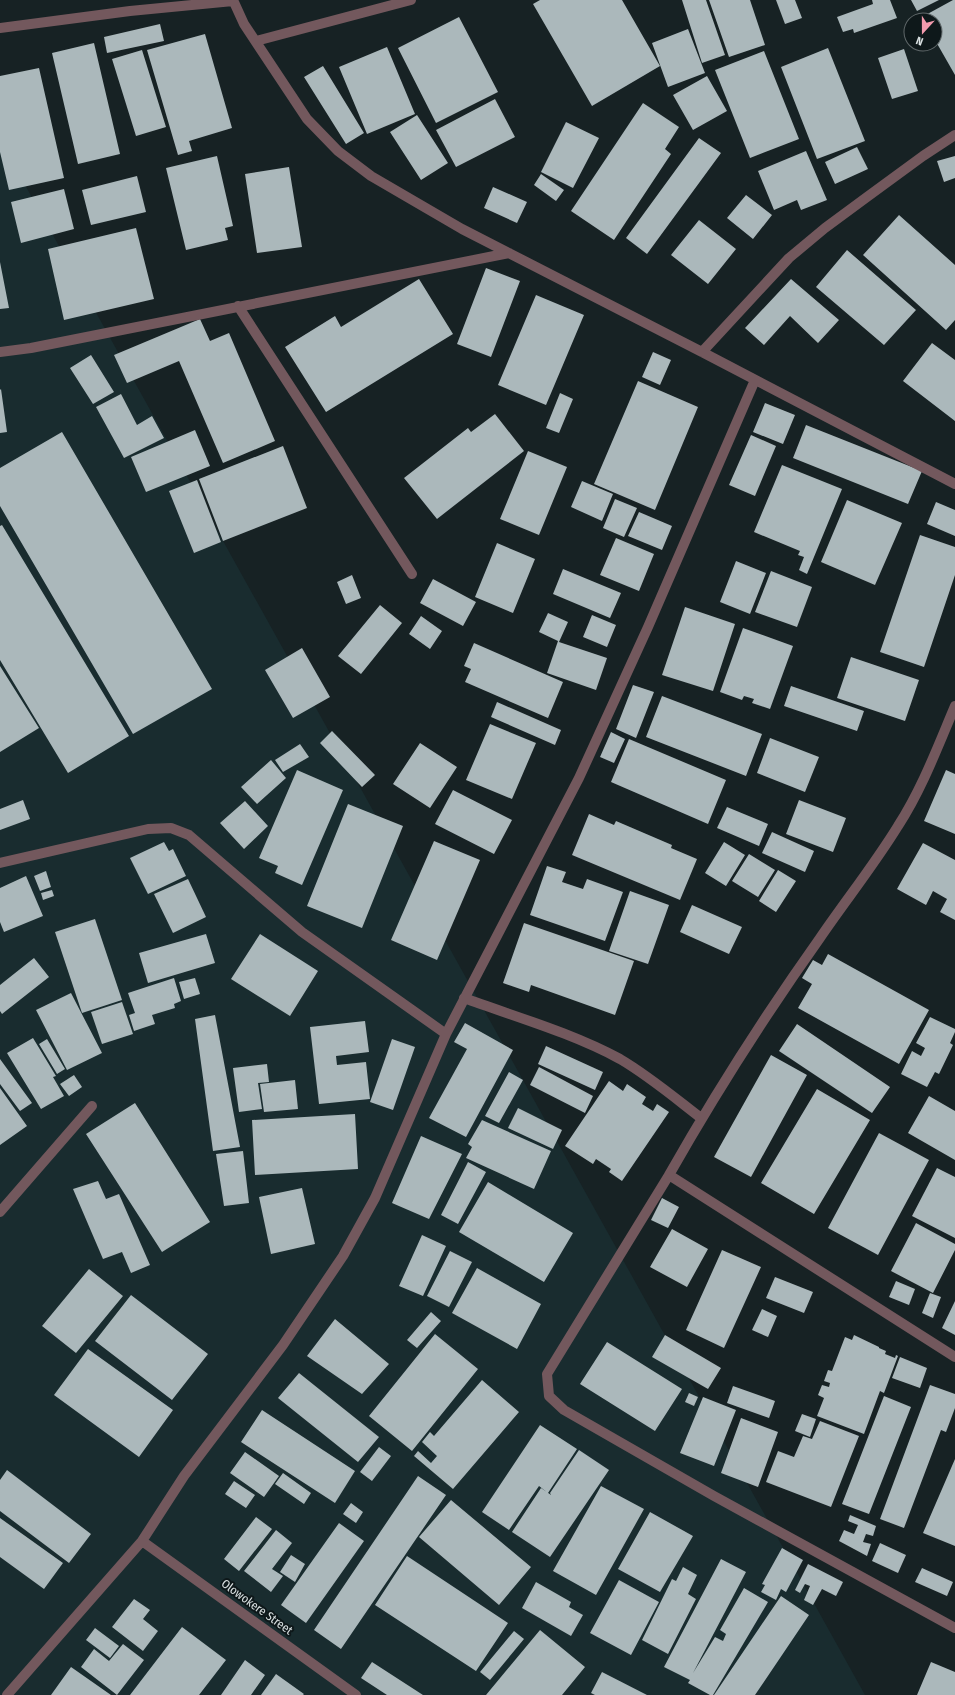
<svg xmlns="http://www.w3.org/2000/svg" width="955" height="1695" font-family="'Fira Sans Condensed',sans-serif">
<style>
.built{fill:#192c2f}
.building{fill:#abb8bb}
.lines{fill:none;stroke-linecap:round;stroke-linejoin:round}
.minor{stroke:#73585d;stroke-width:10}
.labels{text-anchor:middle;stroke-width:4;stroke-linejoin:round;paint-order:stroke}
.street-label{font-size:12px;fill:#dae1e2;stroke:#0e181a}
</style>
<rect width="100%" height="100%" fill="#172224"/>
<path class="built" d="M0,140L865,1695H0Z"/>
<path class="building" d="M540,0H622L660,66L592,106L533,4Z
M682,0H706L725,55L702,63Z
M709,0H750L765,45L729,57Z
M776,0H795L802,18L785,24Z
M872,0H890L897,18L854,33L853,29L843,32L837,17L873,4Z
M911,0H939L917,11Z
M953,0H955V75L935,40V20H924L922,17Z
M459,17L498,92L436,123L398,48Z
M160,24L164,41L107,53L104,37Z
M688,29L705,73L668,87L652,43Z
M205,34L232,128L189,141L192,151L178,155L147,50Z
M94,43L120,154L78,164L52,53Z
M387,47L415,114L367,134L339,67Z
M828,48L865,141L817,159L781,67Z
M904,49L918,91L892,99L878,58Z
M142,50L166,127L136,136L112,59Z
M764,51L799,139L750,158L715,70Z
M323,66L364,133L346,144L304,77Z
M39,68L64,178L9,190L0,152V76Z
M707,76L727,111L693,130L673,95Z
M495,99L515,137L456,167L436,130Z
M643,103L679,127L665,149L671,154L614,240L571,211Z
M417,115L448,163L421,180L390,132Z
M566,122L599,138L573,188L541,172Z
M699,138L721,153L647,254L626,238Z
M857,147L868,169L835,184L825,162Z
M806,151L827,200L801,210L797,200L774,210L758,171Z
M217,156L233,226L225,228L228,240L186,250L166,168Z
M955,156V178L944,182L937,161Z
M289,167L302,247L257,253L245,174Z
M541,174L564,190L556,201L534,185Z
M137,176L146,212L91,225L82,190Z
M493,187L527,202L517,223L484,208Z
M64,189L74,229L21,243L11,202Z
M746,195L772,215L753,239L727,218Z
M899,215L955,265V320L946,330L863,255Z
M699,220L736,249L708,284L671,255Z
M136,228L154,299L64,320L48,249Z
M847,250L916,310L884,345L816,287Z
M0,262L9,308L0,309Z
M486,268L520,281L491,357L457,344Z
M419,279L453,334L326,412L285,347L335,316L341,327Z
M791,279L839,320L818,343L790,316L764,345L745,328Z
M536,295L584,315L546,405L498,385Z
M200,319L210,341L229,333L275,441L223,463L179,361L127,383L114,355Z
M932,343L955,360V421L903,381Z
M653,352L671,360L660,385L642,377Z
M91,355L114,392L93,404L70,368Z
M638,381L698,407L655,510L594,484Z
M1,389L7,432L0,433V390Z
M560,393L573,399L559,433L546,428Z
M121,394L137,425L152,416L164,438L124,458L96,407Z
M765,403L795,415L783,444L753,432Z
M495,414L524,451L437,519L404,478L468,428L471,432Z
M806,425L922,471L908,504L793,458Z
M195,430L210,466L146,492L131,457Z
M62,432L212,689L133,734L0,506V468Z
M751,435L776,446L755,496L729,485Z
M283,446L307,508L223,541L199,479Z
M528,451L567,467L539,535L500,519Z
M782,465L842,489L807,574L799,570L804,557L798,555L800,551L754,532Z
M197,480L221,542L194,553L169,491Z
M582,481L613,494L602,521L571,507Z
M615,499L637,508L624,537L603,528Z
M847,500L902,523L875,585L821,562Z
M936,502L955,510V536L927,524Z
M639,512L672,526L662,550L628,536Z
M2,525L129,736L68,773L0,660V526Z
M920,535L955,547V575L924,667L880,652Z
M616,538L654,554L639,591L600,575Z
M497,543L535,559L513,613L475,597Z
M736,561L766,573L750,614L720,602Z
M563,569L621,593L610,618L553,594Z
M771,571L812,587L797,627L755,612Z
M352,575L361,598L346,604L337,582Z
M433,579L476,602L463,626L420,603Z
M380,605L402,623L361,674L338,656Z
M685,607L735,624L713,691L662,675Z
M548,613L568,622L559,642L607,658L596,690L547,673L558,641L539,632Z
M592,615L616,625L607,647L583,637Z
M421,616L442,631L430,649L409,634Z
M743,628L793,646L770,709L752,703L754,699L744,696L742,700L720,692Z
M474,643L563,682L548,718L465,682L471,669L464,666Z
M302,648L330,697L293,718L265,670Z
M851,657L919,680L905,721L837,698Z
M0,666L39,728L0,752Z
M633,685L654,692L636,738L616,729Z
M791,686L864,711L857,731L784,706Z
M662,696L762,734L746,776L646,737Z
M497,702L561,730L555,745L491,717Z
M490,724L536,743L512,799L466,780Z
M332,731L375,775L362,787L320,743Z
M611,732L625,739L614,763L600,757Z
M770,738L819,757L805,792L757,773Z
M629,739L726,780L708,824L611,782Z
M420,743L457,767L430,808L393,784Z
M300,744L309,757L283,772L275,760Z
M271,760L286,778L257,804L241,787Z
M297,770L343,790L302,885L275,873L278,866L259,858Z
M946,770L955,774V834L924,821Z
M453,790L512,820L494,854L435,824Z
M23,800L30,819L0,830V809Z
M799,800L846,818L833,852L786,834Z
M245,801L268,826L244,849L220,823Z
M348,804L403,826L362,928L307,906Z
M727,807L768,824L759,846L717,828Z
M589,814L614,825L616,821L672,845L671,848L697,859L680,900L572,855Z
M772,832L814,851L805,872L762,853Z
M434,841L480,860L437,960L391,940Z
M164,842L169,851L173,849L186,876L148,894L130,858Z
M724,842L745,855L726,886L705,873Z
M923,843L955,860V920L940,912L947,899L933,891L926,905L897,889Z
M749,854L775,870L758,897L732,881Z
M547,866L566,872L562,882L583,889L587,879L623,892L605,941L530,915Z
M778,870L796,881L776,912L759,901Z
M46,871L51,887L40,891L34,876Z
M26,876L43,916L4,932L0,922V888Z
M188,879L206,917L173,933L154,894Z
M52,890L54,896L43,900L41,893Z
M630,891L669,905L648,964L609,951Z
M692,905L742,927L729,954L680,932Z
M95,919L122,1000L82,1013L55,932Z
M524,923L634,961L615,1015L531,985L529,992L503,983Z
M206,934L215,963L148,983L139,953Z
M260,934L318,971L290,1016L231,979Z
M828,954L929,1010L899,1064L798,1008L812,984L802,978L813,960L822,965Z
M34,958L49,977L2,1014L0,1011V985Z
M174,978L181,1001L174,1004L175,1008L152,1015L155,1024L134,1031L129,1015L135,1013L128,993Z
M195,978L200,994L184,999L179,982Z
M71,993L102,1053L67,1070L36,1010Z
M122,1002L133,1034L102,1044L91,1012Z
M215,1015L240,1147L213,1151L195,1019Z
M930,1017L955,1029V1032L950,1043L953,1045L939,1074L935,1072L927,1087L901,1074L912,1051L921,1056L925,1048L916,1043Z
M365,1021L369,1052L336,1056L337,1065L366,1062L370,1099L319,1104L310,1027Z
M465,1023L513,1050L466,1137L429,1118L467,1049L454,1042Z
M797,1024L890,1087L872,1113L779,1051Z
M33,1038L56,1076L53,1077L64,1096L41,1109L7,1053Z
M47,1039L65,1069L57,1074L39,1044Z
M392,1039L415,1047L393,1110L370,1102Z
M546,1046L603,1072L595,1090L538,1064Z
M771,1055L807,1075L751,1177L714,1157Z
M0,1059L32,1103L20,1111L0,1084Z
M267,1064L269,1082L258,1083L262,1109L239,1112L233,1068Z
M539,1067L593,1096L585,1113L530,1085Z
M509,1072L523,1080L499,1123L485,1116Z
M74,1075L82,1087L69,1096L60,1084Z
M295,1080L298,1109L264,1112L260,1084Z
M609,1081L623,1091L627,1084L646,1097L642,1104L653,1111L657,1104L669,1112L622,1181L609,1172L611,1169L596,1159L593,1164L565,1146Z
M0,1088L27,1126L0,1145Z
M817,1089L870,1120L814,1214L761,1183Z
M929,1096L955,1111V1160L908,1133Z
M135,1103L210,1222L162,1252L86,1134Z
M518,1108L562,1130L553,1149L508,1128Z
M355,1114L358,1169L255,1175L252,1120Z
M482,1120L551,1151L534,1189L466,1158L472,1147L468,1144Z
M879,1133L929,1160L878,1255L828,1228Z
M421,1136L462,1154L429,1219L392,1203Z
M243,1151L249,1203L224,1206L216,1154Z
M468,1162L486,1172L458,1224L441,1215Z
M937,1168L955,1177V1238L912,1216Z
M98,1181L106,1199L119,1194L150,1265L131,1273L122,1252L103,1259L73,1189Z
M488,1182L573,1233L544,1282L459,1232Z
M302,1188L315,1244L271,1254L259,1197Z
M662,1198L679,1207L668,1228L651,1220Z
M916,1223L955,1244V1250L933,1293L891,1271Z
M672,1229L708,1249L687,1287L650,1267Z
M422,1235L446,1246L423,1296L399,1286Z
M722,1250L761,1267L724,1348L686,1330Z
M450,1251L472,1262L449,1307L427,1296Z
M477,1268L541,1304L517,1349L452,1313Z
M89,1269L123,1296L76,1353L42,1326Z
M775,1277L813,1292L804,1313L766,1298Z
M896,1281L915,1289L909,1305L889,1297Z
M930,1293L941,1297L933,1318L922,1313Z
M131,1295L208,1354L172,1400L95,1341Z
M955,1301V1335L942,1328Z
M762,1309L777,1316L768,1337L752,1330Z
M431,1312L441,1321L417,1348L407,1340Z
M335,1319L389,1364L362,1394L307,1356Z
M435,1334L478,1369L412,1451L369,1416Z
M665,1335L721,1368L708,1389L652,1357Z
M854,1335L879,1347V1348L886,1351L885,1354L895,1358L896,1355L898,1356L884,1393L880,1391L864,1434L817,1416L824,1398L818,1395L822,1385L829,1387L830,1383L824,1381L828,1370L832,1371L845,1337L852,1340Z
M607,1342L682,1389L655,1431L580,1384Z
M88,1349L173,1410L139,1457L54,1395Z
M900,1357L927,1368L920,1388L892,1378Z
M299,1373L379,1437L358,1462L278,1398Z
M482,1380L519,1412L453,1489L414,1456L418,1451L431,1463L437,1456L422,1442L430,1432L434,1436Z
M930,1385L955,1394V1408L946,1432L941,1430L904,1528L880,1519Z
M733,1386L775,1401L769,1418L727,1403Z
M689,1393L698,1397L694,1406L685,1402Z
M884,1396L911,1407L869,1514L842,1504Z
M703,1397L736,1410L714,1466L680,1453Z
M262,1410L355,1471L335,1503L241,1442Z
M802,1414L816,1419L810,1437L795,1431Z
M741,1418L778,1432L758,1487L721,1473Z
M820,1421L859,1436L831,1507L766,1482L778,1451L794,1457L803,1436L812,1439Z
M540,1425L577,1449L548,1493L539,1486L509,1530L482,1512Z
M379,1447L391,1456L372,1481L360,1472Z
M579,1450L609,1470L550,1557L512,1532L541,1488L551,1495L550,1493Z
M245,1452L279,1476L264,1497L230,1473Z
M955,1459V1546L923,1533Z
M7,1470L91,1534L69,1563L0,1511V1480Z
M283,1473L311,1493L304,1504L275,1484Z
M418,1476L446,1495L341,1649L314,1630Z
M234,1481L255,1495L246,1508L225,1494Z
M601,1486L644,1509L596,1595L553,1571Z
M451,1500L531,1567L499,1605L419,1537Z
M351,1503L363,1512L356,1523L343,1514Z
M650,1512L693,1536L660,1592L618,1569Z
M850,1515L876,1526L873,1536L866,1534L863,1542L871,1544L867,1556L839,1541L844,1530L854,1534L858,1525L848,1521Z
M256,1517L272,1529L239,1571L224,1559Z
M0,1518L63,1563L44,1589L0,1557Z
M339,1523L364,1541L306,1623L281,1605Z
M276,1530L292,1543L272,1569L283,1576L271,1592L244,1571Z
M880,1543L906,1555L898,1573L872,1561Z
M782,1548L803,1560L786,1592L781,1589L776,1600L761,1592L765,1585L762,1584Z
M291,1555L305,1564L295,1582L280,1572Z
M407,1556L508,1623L476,1671L375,1605Z
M721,1559L746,1572L693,1673L715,1637L723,1641L726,1634L720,1630L744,1588L768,1602L713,1695H710L688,1683L690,1680L664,1667Z
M808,1564L843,1582L836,1596L822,1589L813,1605L804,1600L810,1586L805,1584L800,1593L795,1590Z
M683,1567L697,1575L688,1594L696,1599L668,1654L642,1640L672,1579L676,1581Z
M922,1568L953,1582L947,1596L915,1582Z
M619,1580L659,1602L631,1655L590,1633Z
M536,1582L571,1602L569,1607L583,1615L571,1636L522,1608Z
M781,1596L809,1615L755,1695H714Z
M134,1599L150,1610L143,1619L158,1631L143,1651L112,1627Z
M182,1627L226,1660L199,1695H130Z
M95,1628L119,1646L110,1658L86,1640Z
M540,1630L585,1667L562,1695H486Z
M514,1631L524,1639L490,1680L480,1672Z
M123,1644L144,1660L117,1695L81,1667L94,1649L109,1661Z
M245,1660L265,1675L251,1695H221Z
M372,1662L423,1695H387L361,1678Z
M931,1662L955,1672V1695H917Z
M71,1667L111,1695H51Z
M602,1672L647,1695H595L591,1693Z
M276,1674L304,1694L303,1695H261Z"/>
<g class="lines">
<path class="minor" d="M233,0L244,24L307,119L338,151L371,176L462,229L702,352L955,484
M0,28L130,11L233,1
M256,41L411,0
M238,306L412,574
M0,352L31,348L509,253
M702,352L789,258L825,228L867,197L923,156L955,135
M955,706C938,746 922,789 898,826C874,865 846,900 820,938C766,1014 715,1094 669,1175L955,1357
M0,863L148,829L171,828L189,835L302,932L446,1034
M464,998C516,1017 572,1033 620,1059C649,1076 675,1098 701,1118
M669,1175L547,1374L549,1396L564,1410L714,1496L955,1628
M0,1212L92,1106
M142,1541L356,1695
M7,1695L142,1541L184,1476L283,1345L343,1256L375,1198L446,1034L579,778L648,627L755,380"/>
</g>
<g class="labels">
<g class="street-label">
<text transform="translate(257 1607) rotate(36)" y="4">Olowokere Street</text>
</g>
</g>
<g transform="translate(923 32) rotate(201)"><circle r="19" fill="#0e181a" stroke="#60686a"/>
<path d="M0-3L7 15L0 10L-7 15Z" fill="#f29aad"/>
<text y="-6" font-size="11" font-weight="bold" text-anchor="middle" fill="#dae1e2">N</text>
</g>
</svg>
